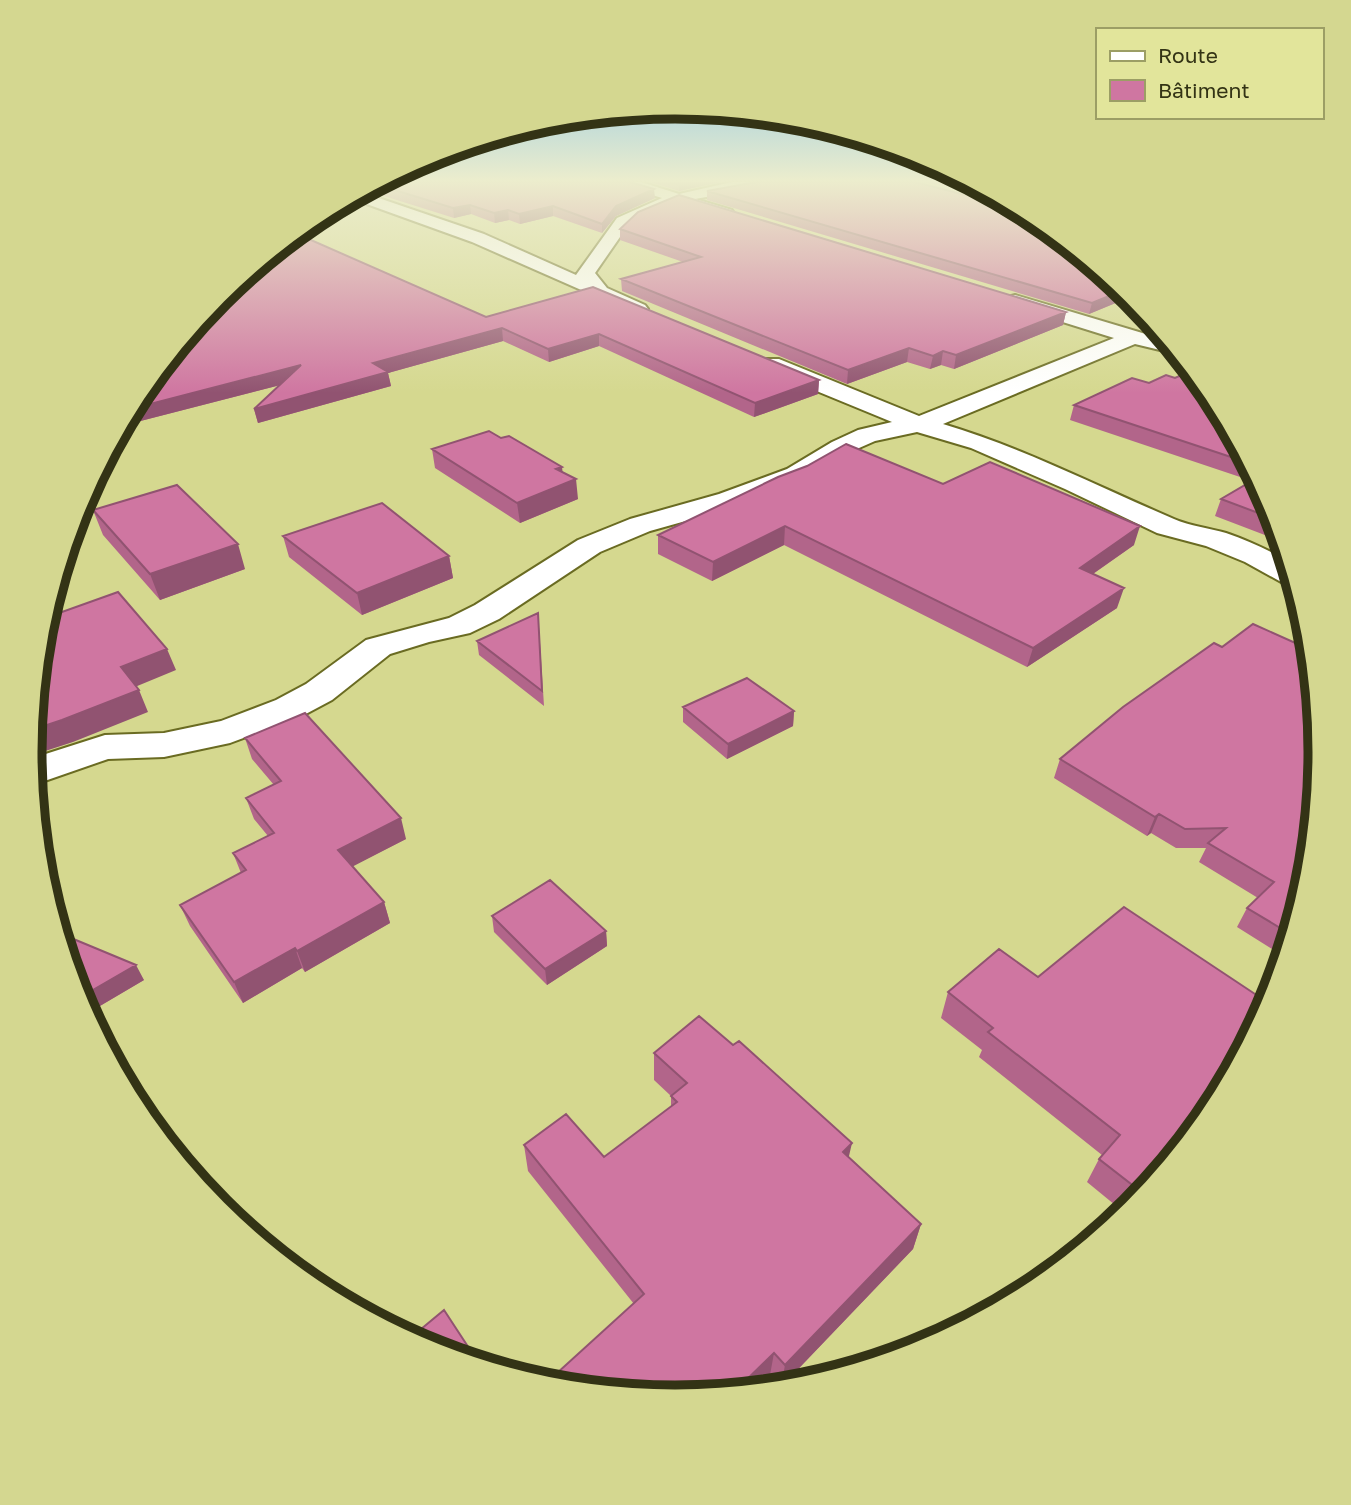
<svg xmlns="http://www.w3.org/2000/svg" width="1351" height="1505" font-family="'Golos Text',sans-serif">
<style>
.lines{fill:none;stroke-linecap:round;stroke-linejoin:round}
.minor-casing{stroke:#6a6b22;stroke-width:4}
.minor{fill:#fff;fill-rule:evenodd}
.wall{fill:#b2658a}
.shaded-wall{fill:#915371}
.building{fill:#cf76a1;stroke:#915371;stroke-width:2}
.rim{fill:none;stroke:#333315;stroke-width:9}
</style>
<rect width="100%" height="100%" fill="#d5d88f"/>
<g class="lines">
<defs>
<path id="minor" d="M618,182H641L679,194L732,182H775L768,186L695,199L732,210L734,213L732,216L726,218L678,203L629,224L595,273L607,288L645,305L648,309L645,313L638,315L472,242L350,198L361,192L484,234L576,275L617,218L662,198L620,185Z
M1015,295L1169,341L1181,355L1135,344L943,424C1024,448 1097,486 1174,519C1190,526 1209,528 1226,533C1248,540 1269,551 1289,561L1296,585L1283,583L1245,562L1206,546L1157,533L1065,489L971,448L917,432L875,441L850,452L805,481L739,506L650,531L600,552L499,619L470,633L429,642L390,654L332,700L302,716L230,743L164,757L108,759L33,785L30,759L105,735L164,733L221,721L276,700L306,684L366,640L449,618L475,605L578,540L630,519L719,494L787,469L832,442L858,430L892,422L763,369L760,364L763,359H779L919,416L1114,338L1008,305L1005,301L1008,297Z"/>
</defs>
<use href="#minor" class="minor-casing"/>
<use href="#minor" class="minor"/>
</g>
<path class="wall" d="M379,182L655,198L616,216L602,233L553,216L520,224L509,220L495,223L471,214L454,218L365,190Z
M650,182H720L679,191Z
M923,182H972L1011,203L973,191Z
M707,191L1035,216L1132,296L1139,304L1132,306L1118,302L1089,314L707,200Z
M620,229L1066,312L1063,325L954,369L941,365L930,369L907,362L847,384L622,291L621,279L683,262L620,240Z
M593,287L819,380L818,394L754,417L599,346L549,362L503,341L388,373L391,386L258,423L254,409L280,385L121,426L139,393L486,317Z
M1149,383L1213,394L1272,506L1283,542L1215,516L1221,499L1252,481L1070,420L1074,405Z
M501,438L563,473L578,499L520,523L435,468L432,449Z
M943,484L1134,545L1093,574L1117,608L1027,667L784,545L712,581L658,554V535Z
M93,510L245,569L160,600L103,535Z
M283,536L449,556L453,578L362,615L289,557Z
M539,627L544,706L479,655L477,641Z
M1214,643L1309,879L1285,957L1237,927L1247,908L1258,898L1199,862L1206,848H1176L1151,833L1147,836L1054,778L1060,759Z
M683,707L794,711L793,726L727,759L683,722Z
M245,738L406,839L352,866L384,902L390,923L305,972L302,968L243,1003L190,926L180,905L241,873L233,853L268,836L254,819L246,798L274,785L252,759Z
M492,916L606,931L607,946L547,985L494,932Z
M59,933L144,980L88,1013L83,1006L79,999Z
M948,992L1212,1112L1132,1209L1126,1214L1087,1182L1099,1159L1102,1155L979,1057L982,1050L941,1018Z
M654,1053L849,1157L921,1224L913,1249L781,1387L770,1375L756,1390L675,1398L634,1304L528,1171L524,1145L604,1157L671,1107V1096L654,1080Z"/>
<path class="shaded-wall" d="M679,182H720L679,191Z
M654,189L655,198L616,216L602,233V224L616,206Z
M470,205L471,214L454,218L453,208Z
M553,206V216L520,224L519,214Z
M508,210L509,220L495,223L494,213Z
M1121,291L1118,302L1089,314L1092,303Z
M1134,299L1139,304L1132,306Z
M1066,312L1063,325L954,369L956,355Z
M502,328L503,341L388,373L391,386L258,423L254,409L373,363Z
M599,334V346L549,362L548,349Z
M909,348L907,362L847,384L848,370Z
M943,351L941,365L930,369L933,356Z
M301,365L304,379L121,426L131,409Z
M819,380L818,394L754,417L755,403Z
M562,467L564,484L576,479L578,499L520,523L517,503L556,469Z
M785,526L784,545L712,581L713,562Z
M1140,526L1134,545L1074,587L1080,568Z
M238,544L245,569L160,600L150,574Z
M449,556L453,578L362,615L357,593Z
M1124,588L1117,608L1027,667L1033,648Z
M167,649L176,670L130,689L121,667Z
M139,690L148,712L73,742L30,756L32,730Z
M794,711L793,726L727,759L728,744Z
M1159,814L1151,833L1147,836L1155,817Z
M401,818L406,839L344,871L338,850Z
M384,902L390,923L305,972L297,951Z
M606,931L607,946L547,985L545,969Z
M295,948L302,968L243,1003L234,982Z
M136,965L144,980L88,1013L79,998Z
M1219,1099L1212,1112L1187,1142L1198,1124Z
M852,1143L846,1169L843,1152Z
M921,1224L913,1249L781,1387L785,1365Z
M774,1353L770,1375L756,1390L734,1392Z"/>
<path class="building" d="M379,182H630L654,189L616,206L602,224L553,206L519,214L508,210L494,213L470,205L453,208L375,184Z
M756,182H915L1024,210L1035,216L1129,293L1121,291L1092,303L707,191Z
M679,195L1066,312L956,355L943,351L933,356L909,348L848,370L621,279L701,257L620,229L638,212Z
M295,233L486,317L593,287L819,380L755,403L599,334L548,349L502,328L373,363L388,372L254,409L301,365L131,409L139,393L219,296Z
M1193,370L1213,394L1249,463L1074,405L1132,378L1149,383L1166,375L1175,378Z
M489,431L501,438L509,436L562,467L556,469L576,479L517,503L432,449Z
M846,444L943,484L990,462L1140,526L1080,568L1124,588L1033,648L785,526L713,562L658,535L778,477L807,466Z
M1257,478L1272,506L1277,520L1221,499Z
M177,485L238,544L150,574L93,510Z
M382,503L449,556L357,593L283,536Z
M118,592L167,649L121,667L139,690L62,720L32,730L42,626L45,618Z
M538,613L542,691L477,641Z
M1253,624L1311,650L1321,753L1309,879L1292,935L1247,908L1274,882L1208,843L1226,828L1185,829L1159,814L1155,817L1060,759L1123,707L1214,643L1222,647Z
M747,678L794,711L728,744L683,707Z
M305,713L401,818L338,850L384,902L297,951L295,948L234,982L180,905L246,870L233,853L274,833L246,798L281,781L245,738Z
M550,880L606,931L545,969L492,916Z
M1124,907L1270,1004L1219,1099L1198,1124L1201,1126L1144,1194L1099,1159L1120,1135L988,1032L993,1028L948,992L999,949L1038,977Z
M59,933L136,965L79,998Z
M699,1016L733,1045L739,1041L852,1143L843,1152L921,1224L785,1365L774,1353L734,1392L675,1398L549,1386L545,1384L644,1294L524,1145L566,1114L604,1157L677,1102L671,1096L687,1083L654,1053Z
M444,1310L480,1365L428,1349L409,1339Z"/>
<linearGradient id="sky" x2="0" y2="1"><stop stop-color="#6cbaed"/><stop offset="0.46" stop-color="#ecedcd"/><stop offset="1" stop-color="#ecedcd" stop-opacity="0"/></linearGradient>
<rect width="1351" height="393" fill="url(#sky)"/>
<path d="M0 0H1351V1505H0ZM42 752a633 633 0 1 1 1266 0a633 633 0 1 1-1266 0Z" fill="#d4d790" fill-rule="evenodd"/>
<path class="rim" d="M42 752a633 633 0 1 1 1266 0a633 633 0 1 1-1266 0Z"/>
<rect x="1096" y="28" width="228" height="91" fill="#e2e59b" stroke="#9c9e65" stroke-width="2"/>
<rect x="1110" y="51" width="35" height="10" fill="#ffffff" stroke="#9c9e65" stroke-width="2"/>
<text x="1158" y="63" font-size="21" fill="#333315">Route</text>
<rect x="1110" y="80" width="35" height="21" fill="#cf76a1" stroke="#9c9e65" stroke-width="2"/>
<text x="1158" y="98" font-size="21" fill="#333315">Bâtiment</text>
</svg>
